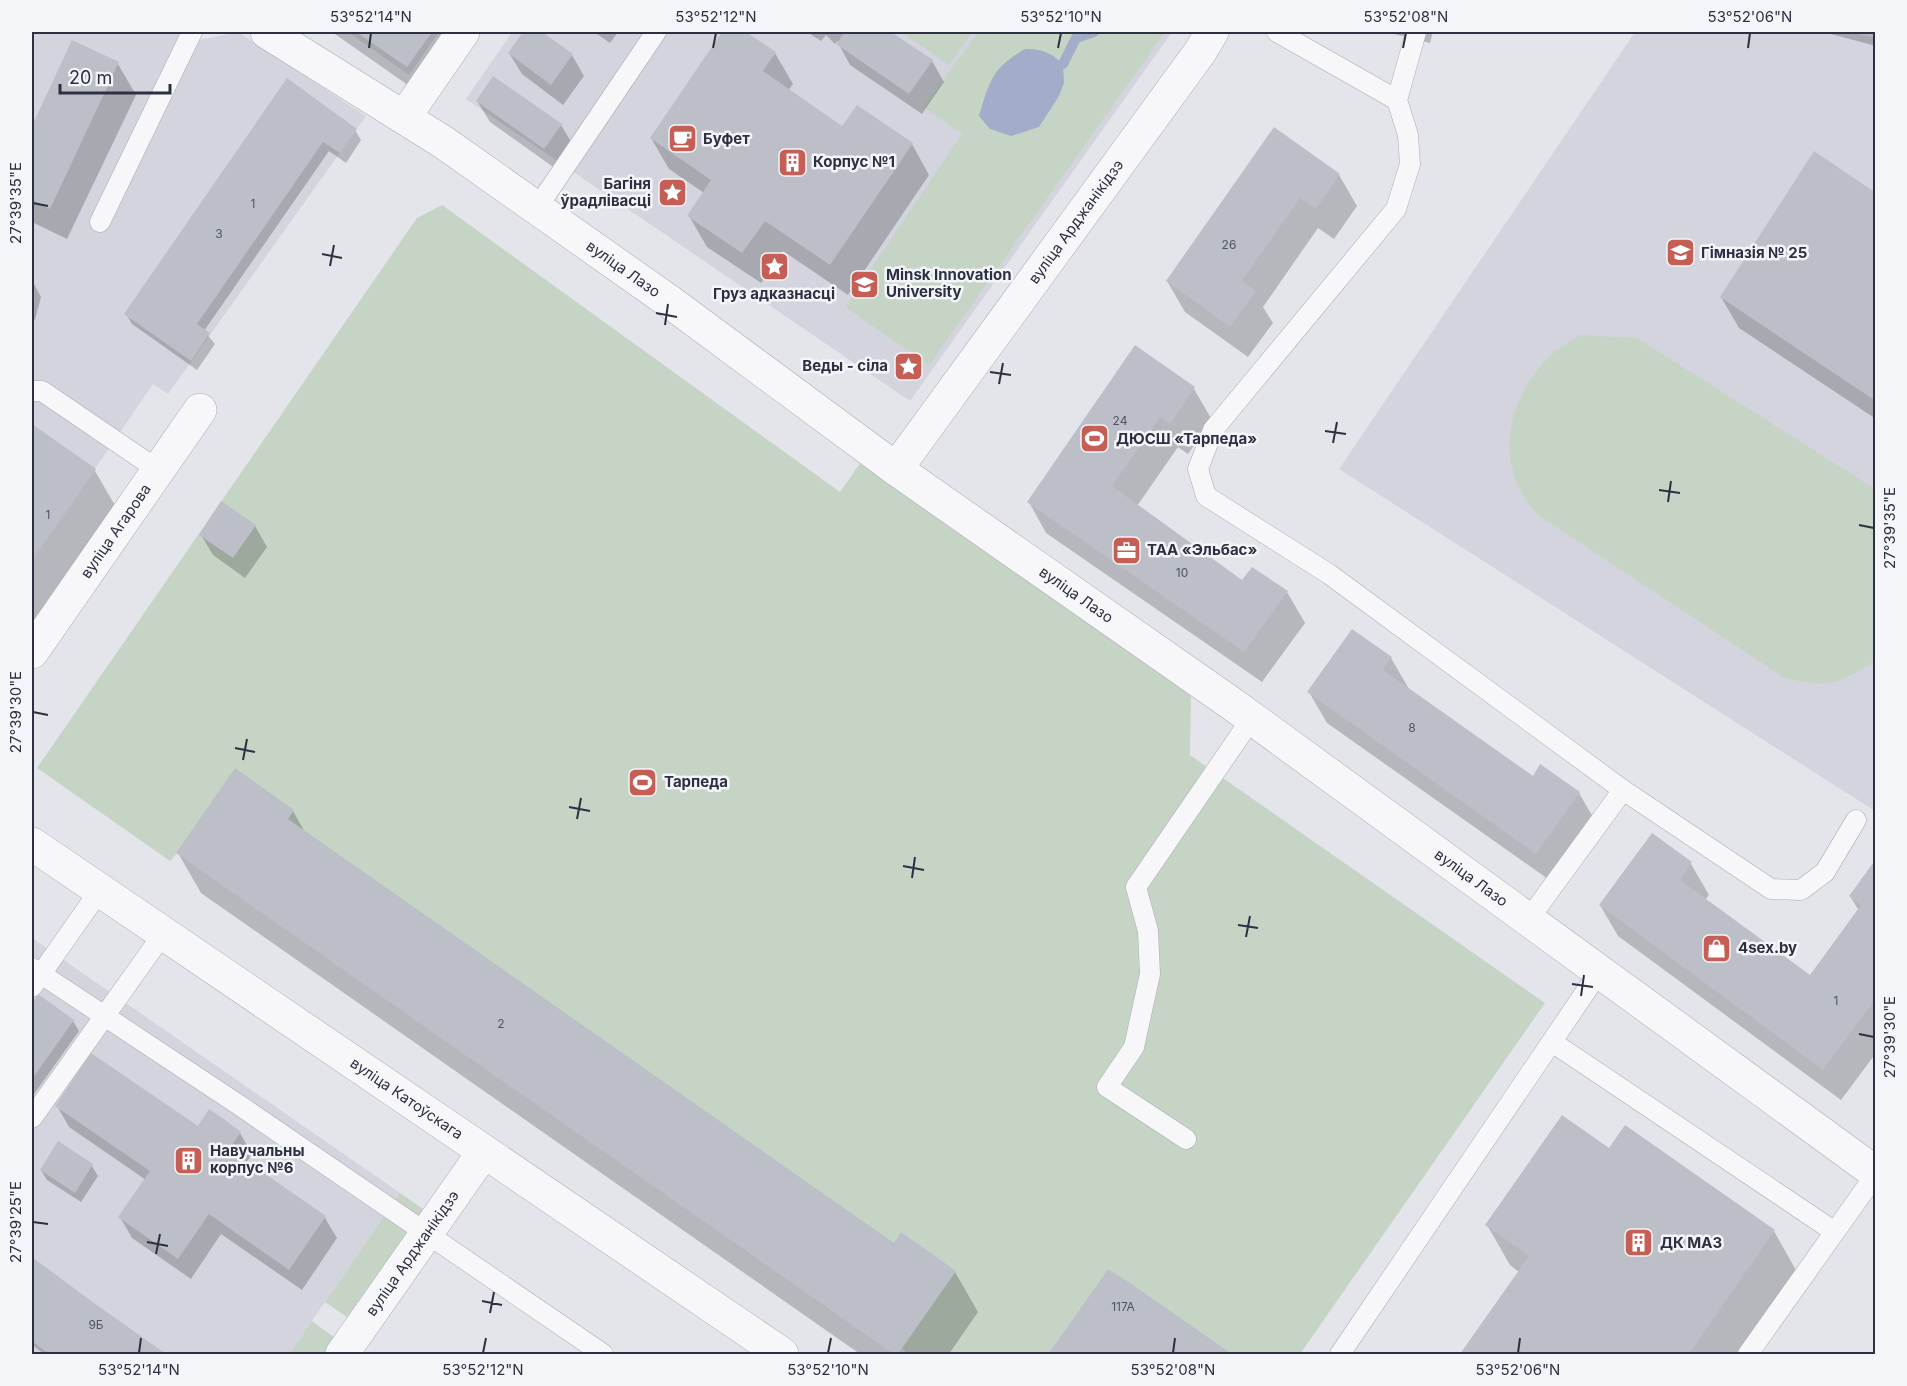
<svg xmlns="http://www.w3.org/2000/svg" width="1907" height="1386" font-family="Inter,sans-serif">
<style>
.built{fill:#d3d4dd}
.green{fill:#c6d4c6}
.water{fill:#a3acc8}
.shadow{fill:#0003}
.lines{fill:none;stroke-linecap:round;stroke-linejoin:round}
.stream{stroke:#a3acc8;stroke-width:10}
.building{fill:#bcbec8}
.lane-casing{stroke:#a9abb5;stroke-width:21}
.street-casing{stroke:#a9abb5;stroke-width:34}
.lane{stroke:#f7f7fa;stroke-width:20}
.street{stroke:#f7f7fa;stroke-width:33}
.ticks{fill:none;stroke:#2d3042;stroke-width:2}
.labels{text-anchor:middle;stroke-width:5;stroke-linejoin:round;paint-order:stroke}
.number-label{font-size:12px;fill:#515464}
.poi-label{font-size:15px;font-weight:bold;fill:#2d3042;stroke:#f4f5f8;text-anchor:start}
.street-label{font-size:15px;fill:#2d3042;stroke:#f4f5f8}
.neatline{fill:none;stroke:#2d3042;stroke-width:2}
.ticks-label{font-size:15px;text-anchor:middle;fill:#2d3042}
</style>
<rect width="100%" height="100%" fill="#e4e5eb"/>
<path class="built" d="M32,32H198L199,40L238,32L366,116L168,394L153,384L32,561Z
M348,32H439L409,75Z
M512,32H1172L910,401L466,99Z
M1635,32H1850L1875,38V811L1339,469Z
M32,938L400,1193L289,1354H32Z"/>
<path class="green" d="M901,32H973L949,65Z
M978,32H1165L929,365L845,307L962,134L923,107Z
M442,205L840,492L863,459L1191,696L1190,755L1545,1003L1300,1354H1231L1108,1269L1048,1354H909L902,1349L898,1354H893L177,853L170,861L37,768L417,218Z
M1580,335L1637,338L1875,489V661C1836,685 1829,688 1785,678L1538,515C1493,467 1505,401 1549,357C1558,348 1570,342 1580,335Z
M400,1193L423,1209L347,1317L325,1302Z
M312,1321L335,1338L323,1354H289Z"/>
<path class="water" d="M1025,49C1042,49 1050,52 1063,64L1064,83L1059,96L1039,127L1011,136L990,129L979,116C990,80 992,68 1025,49Z"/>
<path class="shadow" d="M332,32H472L425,97Z
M525,32H540L572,55L584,76L563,105L522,74L509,53Z
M594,32H618L610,43Z
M724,32H743L775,53L793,84L788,91L843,128L912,144L929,175L848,295L783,251L761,283L707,247L689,216L704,193L669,169L651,138Z
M807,32H888L932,61L944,82L922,114L850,65L837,41L835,44L826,35L821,41Z
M1386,32H1433L1430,43Z
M1823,32H1876V46Z
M73,42L118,64L136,95L67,239L32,222V129Z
M288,80L355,130L361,140L346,163L329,151L204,331L215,344L197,370L132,324L126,314Z
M477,101L561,125L573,145L556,169L490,122Z
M1274,129L1339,175L1357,206L1334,239L1318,228L1263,307L1273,323L1248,357L1185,312L1167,281Z
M1876,194V419L1739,328L1721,297Z
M32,280L41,297L35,320L32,319Z
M1136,347L1194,389L1212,420L1188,454L1178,447L1137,506L1242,582L1287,592L1305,623L1262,682L1046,533L1029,502Z
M32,426L95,471L127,526L32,662Z
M255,526L267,547L245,578L213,555L201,535Z
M1352,631L1391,658L1409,689L1533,778L1579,793L1597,824L1555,884L1327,723L1309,692Z
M293,811L306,834L894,1245L901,1234L955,1272L978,1312L949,1354H860L201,893L178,853Z
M1652,835L1691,864L1709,895L1705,900L1811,977L1859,911L1850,896L1876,861V1053L1841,1100L1618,936L1600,905Z
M39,996L73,1021L79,1031L32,1097V1006Z
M57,1106L240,1133L252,1154L246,1163L325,1218L337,1238L302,1290L221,1234L191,1279L132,1238L120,1217L146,1180L69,1127Z
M1625,1127L1774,1231L1797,1272L1740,1354H1462L1519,1272L1510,1265L1487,1225L1609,1150Z
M58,1143L92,1166L98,1176L81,1202L47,1180L41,1170Z
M32,1259L163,1354H44L32,1345Z
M1109,1271L1229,1354H1050Z"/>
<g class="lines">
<path class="stream" d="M1063,64L1076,38L1094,32"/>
</g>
<path class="building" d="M356,32H432L407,67Z
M523,32H542L573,54L551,85L508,53Z
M722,32H746L776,52L763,71L842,126L857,105L913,143L830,265L765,221L742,253L687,216L711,180L650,138Z
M845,32H891L933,60L909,94L836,44Z
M72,40L119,62L50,209L32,200V126Z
M493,76L562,124L544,149L476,101Z
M287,78L357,129L340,153L323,142L197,324L210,333L191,361L124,314Z
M1274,127L1340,174L1316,209L1300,198L1242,281L1256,291L1230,327L1166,281Z
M1814,151L1876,193V401L1720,297Z
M1135,345L1195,387L1170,424L1160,417L1112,486L1242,580L1252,567L1288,591L1244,652L1027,502Z
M32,424L96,469L32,561Z
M221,501L256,525L233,558L199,535Z
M1352,629L1392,657L1383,670L1533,776L1540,764L1580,792L1536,854L1307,692Z
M235,768L294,810L288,819L894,1243L901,1232L956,1271L898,1354H893L176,853Z
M1652,833L1692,862L1680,880L1810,975L1861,905L1849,896L1876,859V998L1823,1070L1599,905Z
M38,994L74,1020L32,1079V1004Z
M91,1053L198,1126L209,1109L225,1120L241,1132L229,1149L326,1216L289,1270L209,1214L178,1259L118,1217L150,1171L55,1106Z
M1562,1115L1609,1148L1625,1125L1775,1230L1689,1354H1460L1529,1256L1485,1225Z
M58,1141L93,1164L75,1193L40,1170Z
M32,1257L87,1298L166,1354L48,1353L32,1341Z
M1108,1269L1127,1281L1232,1354H1048Z"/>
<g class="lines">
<defs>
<path id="lane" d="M1277,32L1397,100
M1416,32L1397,100L1408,135L1410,164L1396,209L1213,430L1198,469L1206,496L1329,574L1623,790L1771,889L1801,890L1825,872L1856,820
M537,208L656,32
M100,222L192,32
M32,391H42L158,470
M1528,920L1623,790
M32,968L236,1103L603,1354
M32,987L100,890
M1552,1042L1835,1232
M32,1118L163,934
M1186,1139L1107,1087L1134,1047L1150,974L1148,931L1136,887L1252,718
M1340,1354L1599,972
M1748,1354L1876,1174"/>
<g id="street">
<path id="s1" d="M267,32L443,142L670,302L896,469L1235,706L1876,1173"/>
<path d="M405,116L463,32"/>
<path id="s2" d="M896,469L1200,52L1212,32"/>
<path id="s3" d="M32,652L200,410"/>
<path id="s4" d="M32,844L782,1354"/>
<path id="s5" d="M342,1354L483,1153"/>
</g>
</defs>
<use href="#lane" class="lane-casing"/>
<use href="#street" class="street-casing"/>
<use href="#lane" class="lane"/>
<use href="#street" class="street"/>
</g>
<path class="ticks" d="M369,48L371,33M713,48L716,33M1058,48L1061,33M1403,48L1406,33M1748,48L1750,33M33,203L48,206M322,254L342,258M330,266L334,245M656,313L677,317M665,325L668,304M990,372L1011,375M999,384L1003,363M1325,431L1346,434M1333,443L1337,422M1659,490L1680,493M1668,502L1671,481M1859,525L1874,528M33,712L48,715M235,748L255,752M243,760L247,739M569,807L590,811M577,819L581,798M903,866L924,870M912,878L915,857M1238,925L1258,928M1246,937L1250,916M1572,984L1593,987M1581,996L1584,975M1859,1034L1874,1037M33,1222L48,1224M147,1242L168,1246M156,1254L160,1234M482,1301L502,1305M490,1313L494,1292M139,1353L141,1338M483,1353L486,1338M828,1353L831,1338M1173,1353L1175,1338M1518,1353L1520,1338"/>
<defs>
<symbol id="cafe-square" viewBox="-11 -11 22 22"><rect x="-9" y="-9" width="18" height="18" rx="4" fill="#c55f55" stroke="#f4f5f8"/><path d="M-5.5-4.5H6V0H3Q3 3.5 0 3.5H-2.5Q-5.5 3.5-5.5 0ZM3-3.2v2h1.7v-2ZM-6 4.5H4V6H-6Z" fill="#fff"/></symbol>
<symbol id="building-square" viewBox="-11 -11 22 22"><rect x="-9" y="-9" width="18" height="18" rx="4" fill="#c55f55" stroke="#f4f5f8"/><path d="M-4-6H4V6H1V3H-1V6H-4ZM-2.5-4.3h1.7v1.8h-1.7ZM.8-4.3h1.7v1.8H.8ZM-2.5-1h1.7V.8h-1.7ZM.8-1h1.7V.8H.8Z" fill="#fff"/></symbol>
<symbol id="sight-square" viewBox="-11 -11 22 22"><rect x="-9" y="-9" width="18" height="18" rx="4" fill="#c55f55" stroke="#f4f5f8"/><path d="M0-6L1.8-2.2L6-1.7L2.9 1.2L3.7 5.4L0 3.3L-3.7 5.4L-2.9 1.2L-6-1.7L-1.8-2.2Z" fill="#fff"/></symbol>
<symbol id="school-square" viewBox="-11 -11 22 22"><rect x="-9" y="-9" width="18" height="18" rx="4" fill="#c55f55" stroke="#f4f5f8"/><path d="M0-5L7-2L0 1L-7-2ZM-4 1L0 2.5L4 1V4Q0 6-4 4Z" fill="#fff"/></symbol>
<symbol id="university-square" viewBox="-11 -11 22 22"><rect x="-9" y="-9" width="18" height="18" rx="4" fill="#c55f55" stroke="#f4f5f8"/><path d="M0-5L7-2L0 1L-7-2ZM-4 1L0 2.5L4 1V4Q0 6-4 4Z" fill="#fff"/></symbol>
<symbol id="stadium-square" viewBox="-11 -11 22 22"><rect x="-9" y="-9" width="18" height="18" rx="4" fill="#c55f55" stroke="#f4f5f8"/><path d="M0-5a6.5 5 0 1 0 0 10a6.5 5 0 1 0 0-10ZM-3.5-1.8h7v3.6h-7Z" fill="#fff"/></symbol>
<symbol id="office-square" viewBox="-11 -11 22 22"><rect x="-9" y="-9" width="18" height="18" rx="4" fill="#c55f55" stroke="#f4f5f8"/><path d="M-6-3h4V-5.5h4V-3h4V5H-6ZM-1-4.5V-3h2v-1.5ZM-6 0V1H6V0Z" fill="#fff"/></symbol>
<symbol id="shop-square" viewBox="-11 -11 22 22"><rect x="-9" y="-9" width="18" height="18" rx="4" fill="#c55f55" stroke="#f4f5f8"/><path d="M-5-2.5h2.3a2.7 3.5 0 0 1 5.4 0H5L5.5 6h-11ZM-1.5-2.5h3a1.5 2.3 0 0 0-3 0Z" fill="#fff"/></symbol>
</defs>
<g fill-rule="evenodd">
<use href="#cafe-square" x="666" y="122" width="33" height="33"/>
<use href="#building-square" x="776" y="146" width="33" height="33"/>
<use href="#sight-square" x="656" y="176" width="33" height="33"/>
<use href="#school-square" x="1664" y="236" width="33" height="33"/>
<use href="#sight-square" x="758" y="250" width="33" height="33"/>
<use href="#university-square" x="848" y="268" width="33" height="33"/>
<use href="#sight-square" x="892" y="350" width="33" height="33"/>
<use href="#stadium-square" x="1078" y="422" width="33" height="33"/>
<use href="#office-square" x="1110" y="534" width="33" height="33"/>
<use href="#stadium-square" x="626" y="766" width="33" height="33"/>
<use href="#shop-square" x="1700" y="932" width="33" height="33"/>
<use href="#building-square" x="172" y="1144" width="33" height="33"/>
<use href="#building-square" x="1622" y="1226" width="33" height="33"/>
</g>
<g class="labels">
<g class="number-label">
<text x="253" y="208">1</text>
<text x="219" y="238">3</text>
<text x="1229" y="249">26</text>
<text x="1120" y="425">24</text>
<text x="48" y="519">1</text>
<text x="1182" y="577">10</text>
<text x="1412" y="732">8</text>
<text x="1836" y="1005">1</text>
<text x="501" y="1028">2</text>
<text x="1123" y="1311">117А</text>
<text x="96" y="1329">9Б</text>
</g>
<g class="poi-label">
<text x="703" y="144">Буфет</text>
<text x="813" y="167">Корпус №1</text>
<text x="651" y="189" text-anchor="end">Багіня<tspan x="651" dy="17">ўрадлівасці</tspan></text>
<text x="1701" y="258">Гімназія № 25</text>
<text x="886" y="280">Minsk Innovation<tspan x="886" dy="17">University</tspan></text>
<text x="774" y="299" text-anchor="middle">Груз адказнасці</text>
<text x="888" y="371" text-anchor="end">Веды - сіла</text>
<text x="1116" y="444">ДЮСШ «Тарпеда»</text>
<text x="1147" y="555">ТАА «Эльбас»</text>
<text x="664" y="787">Тарпеда</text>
<text x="1738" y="953">4sex.by</text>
<text x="210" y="1156">Навучальны<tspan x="210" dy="17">корпус №6</tspan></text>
<text x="1660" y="1248">ДК МАЗ</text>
</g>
<g class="street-label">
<text dy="5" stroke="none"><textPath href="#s2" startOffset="306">вуліца Арджанікідзэ</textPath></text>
<text dy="5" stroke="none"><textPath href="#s1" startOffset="428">вуліца Лазо</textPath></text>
<text dy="5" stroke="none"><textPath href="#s3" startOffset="147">вуліца Агарова</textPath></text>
<text dy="5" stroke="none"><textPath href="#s1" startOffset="986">вуліца Лазо</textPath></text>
<text dy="5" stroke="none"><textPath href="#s1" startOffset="1472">вуліца Лазо</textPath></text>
<text dy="5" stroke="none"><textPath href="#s4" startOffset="453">вуліца Катоўскага</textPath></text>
<text dy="5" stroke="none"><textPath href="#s5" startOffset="123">вуліца Арджанікідзэ</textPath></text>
</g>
</g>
<rect width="1907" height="1386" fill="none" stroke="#f4f5f8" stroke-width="66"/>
<path d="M60 84v9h110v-9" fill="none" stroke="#2d3042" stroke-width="3"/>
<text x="69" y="84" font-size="18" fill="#2d3042" stroke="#f4f5f8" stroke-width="4.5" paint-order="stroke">20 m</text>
<rect x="33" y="33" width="1841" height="1320" class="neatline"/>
<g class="ticks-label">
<text x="371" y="22">53°52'14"N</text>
<text x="716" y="22">53°52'12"N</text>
<text x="1061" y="22">53°52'10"N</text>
<text x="1406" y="22">53°52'08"N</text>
<text x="1750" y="22">53°52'06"N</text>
<text transform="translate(16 203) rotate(-90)" y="5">27°39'35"E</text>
<text transform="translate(1890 528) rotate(-90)" y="5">27°39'35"E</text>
<text transform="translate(16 712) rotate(-90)" y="5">27°39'30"E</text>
<text transform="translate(1890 1037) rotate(-90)" y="5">27°39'30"E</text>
<text transform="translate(16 1222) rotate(-90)" y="5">27°39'25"E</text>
<text x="139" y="1375">53°52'14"N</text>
<text x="483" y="1375">53°52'12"N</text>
<text x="828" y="1375">53°52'10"N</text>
<text x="1173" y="1375">53°52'08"N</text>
<text x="1518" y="1375">53°52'06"N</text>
</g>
</svg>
